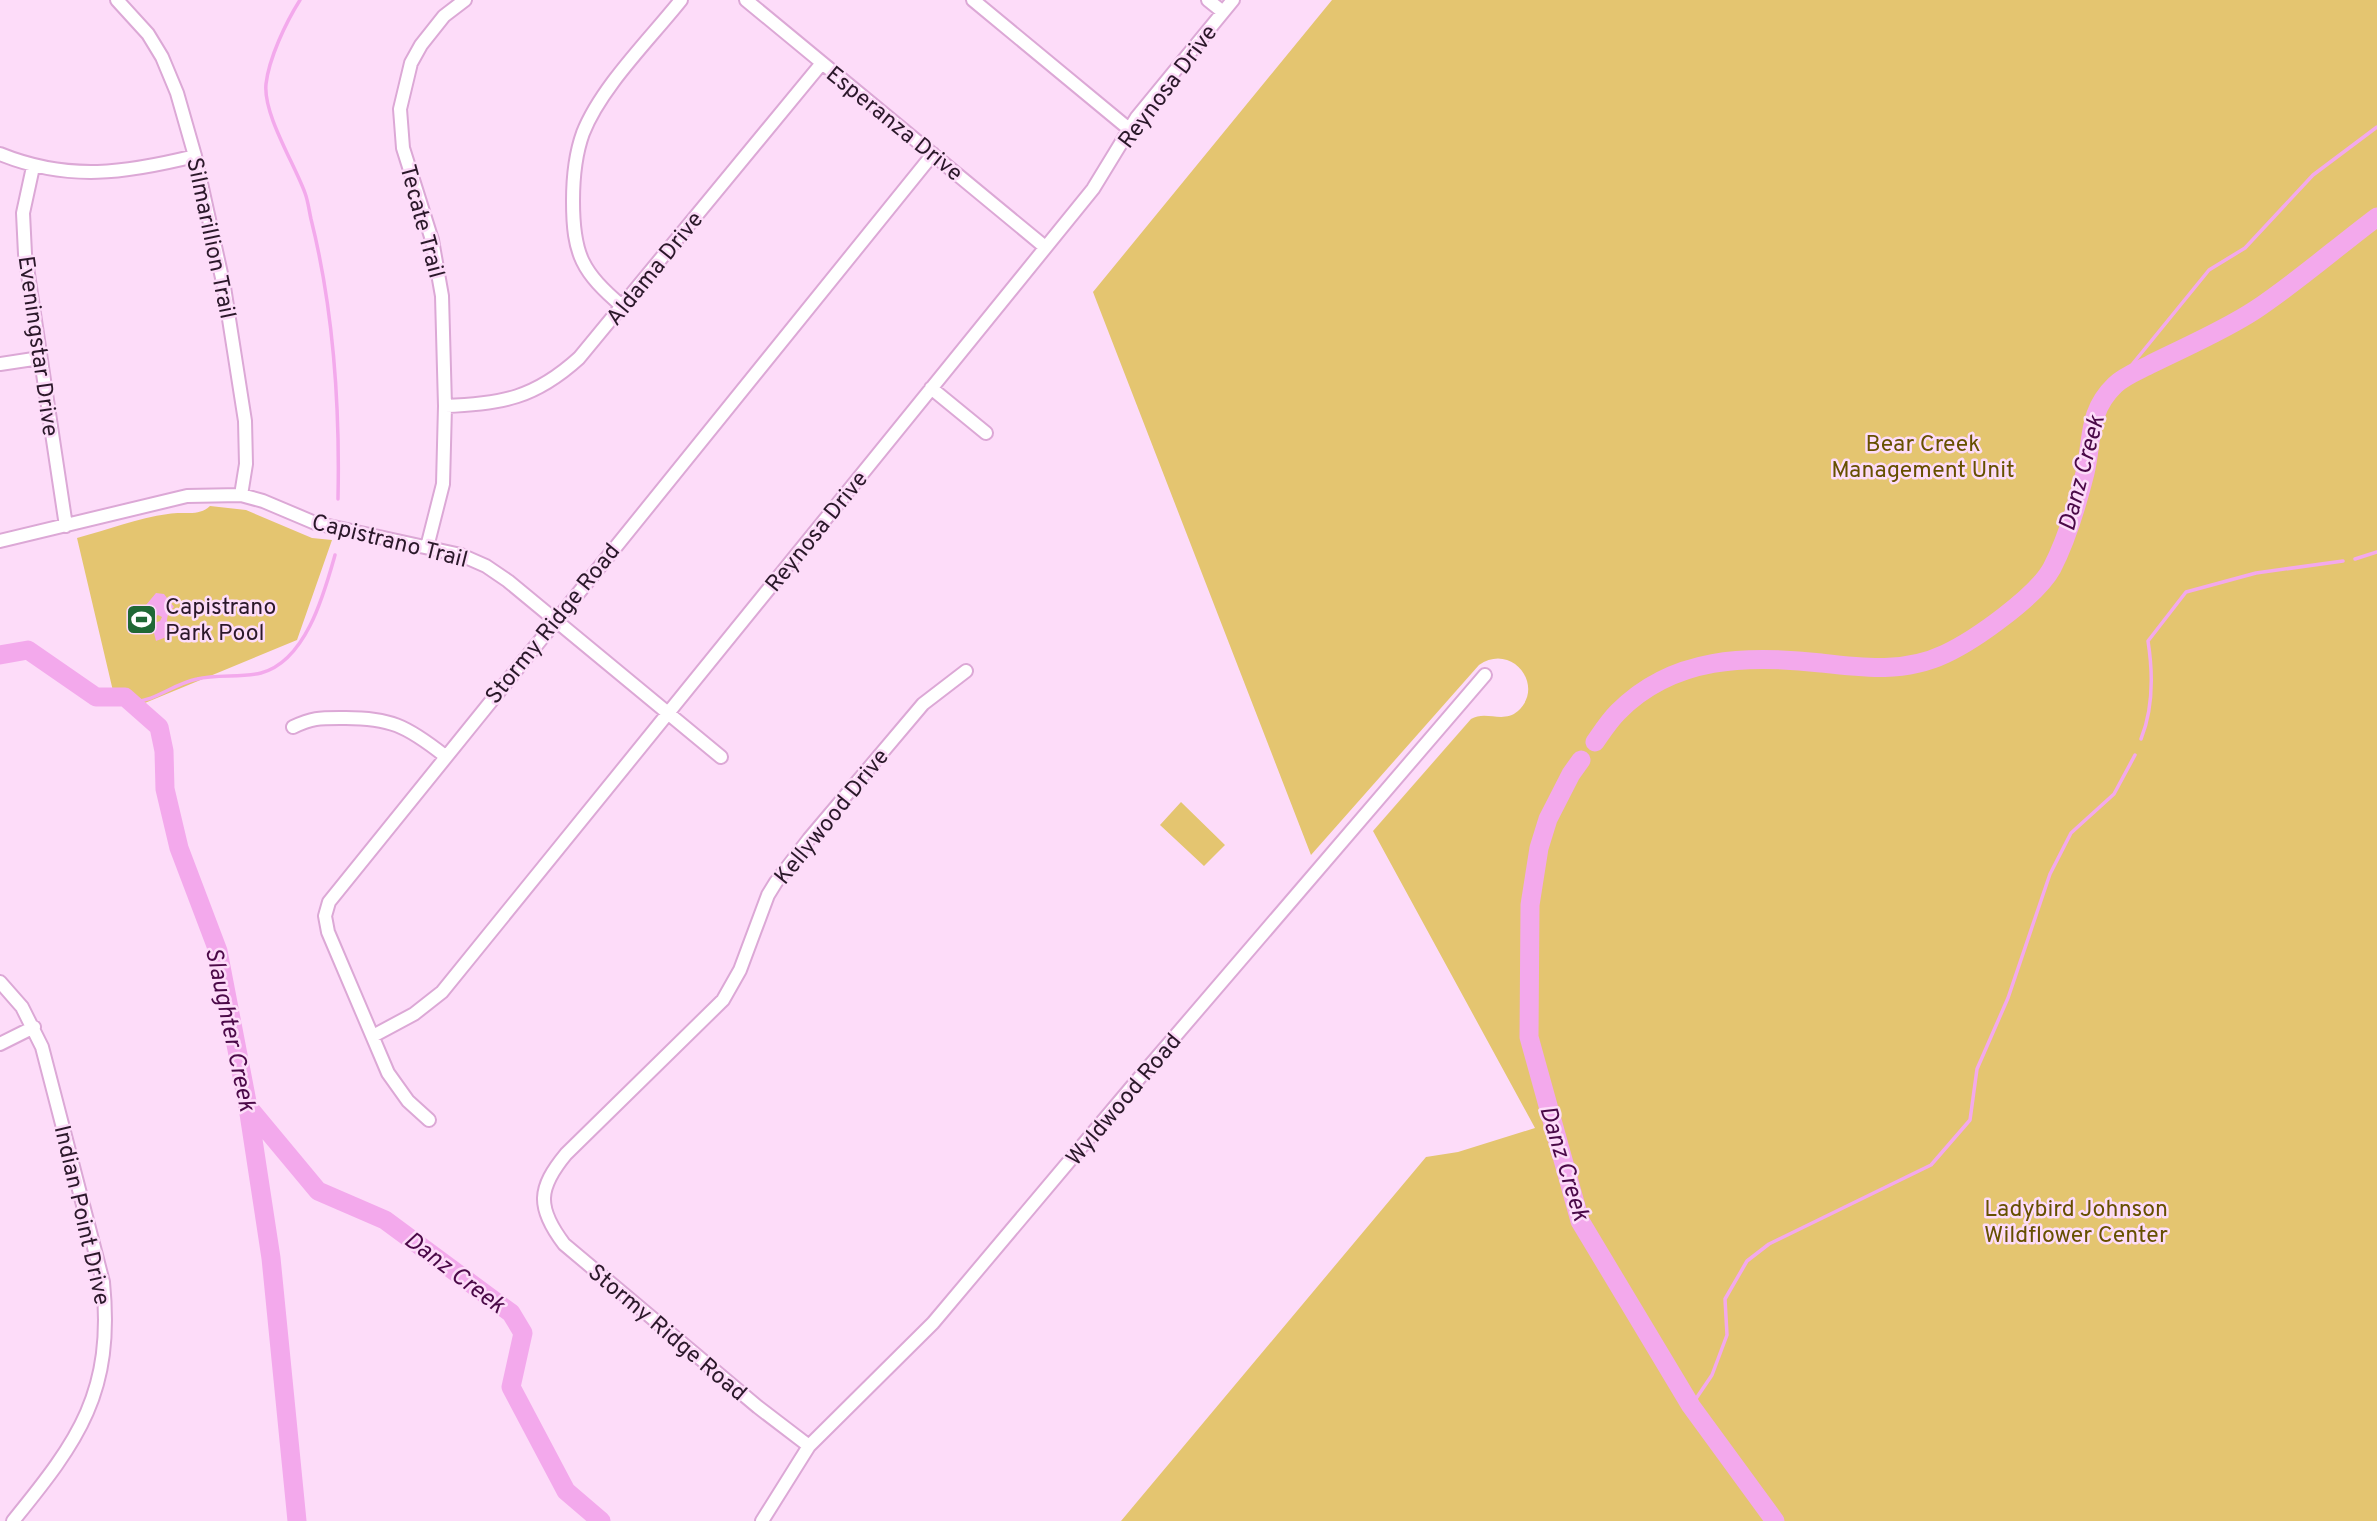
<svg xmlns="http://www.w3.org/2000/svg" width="2377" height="1521" font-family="Overpass,sans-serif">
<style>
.green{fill:#e4c570}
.water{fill:#f3a9ec}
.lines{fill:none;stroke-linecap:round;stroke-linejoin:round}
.stream{stroke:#f3a9ec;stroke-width:3.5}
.river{stroke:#f3a9ec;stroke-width:19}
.minor-casing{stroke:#dca8d6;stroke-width:16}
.minor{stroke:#fff;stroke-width:12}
.labels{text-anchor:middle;stroke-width:5;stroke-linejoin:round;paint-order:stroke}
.street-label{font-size:23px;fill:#2b182a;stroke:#fddcf9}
.park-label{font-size:23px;fill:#665000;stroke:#fddcf9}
.poi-label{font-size:23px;fill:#2b182a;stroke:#fddcf9;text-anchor:start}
.water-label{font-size:24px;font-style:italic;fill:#4b0948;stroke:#fddcf9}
</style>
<rect width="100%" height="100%" fill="#fddcf9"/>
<path class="green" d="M1332,0H2377V1521H1121L1426,1157L1458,1152L1535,1128L1373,831L1471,719C1486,710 1503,724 1518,711C1546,685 1511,642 1479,665L1311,855L1093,292Z
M210,506L246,510L312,538L332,540L297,640L140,705L113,691L77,538C107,530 138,518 168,514C183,511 199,517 210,506Z
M1181,802L1225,845L1204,866L1160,825Z"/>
<path class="water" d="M156,593L164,594L174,607C164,616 167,624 169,636L156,641L153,629L154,623L160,621L162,617L158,615L138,628L129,615L134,605H146Z"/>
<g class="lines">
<path class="stream" d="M300,0C286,22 269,58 266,84C263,114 294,163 305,193C308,201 309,210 311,219C334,311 340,404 338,499
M2117,383L2209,270L2245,248L2313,175L2377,127
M2355,559L2377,552
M132,702C156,701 173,684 197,679C217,674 242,678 261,673C306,661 324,594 335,555
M2141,739C2153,709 2153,673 2148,641L2186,592L2256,573L2343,561
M1691,1406L1712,1375L1727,1335L1725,1299L1747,1261L1769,1244L1931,1165L1970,1120L1977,1069L2008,998L2050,874L2071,833L2114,794L2135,755"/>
<path class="river" d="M0,655L28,650L96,697H125L159,727L164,751L165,789L179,848L218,951L248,1107L271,1258L297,1521
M1595,742C1602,732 1609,721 1618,712C1673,656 1748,655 1821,663C1864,668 1905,673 1945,654C1975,640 2037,596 2052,568C2067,539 2077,505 2085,473C2093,439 2087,412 2115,385C2124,376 2140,370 2151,364C2185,347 2223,331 2255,310C2297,282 2337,247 2377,217
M1581,760L1571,774L1548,819L1539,848L1530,905L1529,1037L1580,1221L1691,1406L1775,1521
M249,1108L318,1191L385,1220L511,1313L523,1333L511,1387L566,1491L601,1521"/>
<defs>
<path id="minor" d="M117,0L148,34L162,57L177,93L195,156L224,287L245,421L246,464L241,495
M746,0L1045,247
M973,0L1129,129
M1208,0L1223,12
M0,154C69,182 126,173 195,156
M33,167L23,213L25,254L66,526
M623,307C582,272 573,255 573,201C573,178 575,155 583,133C601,87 650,39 681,0
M0,364L40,358
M931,388L986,433
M445,406C502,404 535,398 579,358L822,63
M0,541L187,496L241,495L263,501L315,523L461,555L486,566L508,581L721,757
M427,547L443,484L445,406L442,296L432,240L403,148L400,109L411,63L421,45L444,16L465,0
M293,727C312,718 319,718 340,718C390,717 407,726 445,756
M0,982L22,1007L42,1047L103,1282C114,1392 79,1440 13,1521
M373,1036L414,1014L442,992L1093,189L1137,117L1233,0
M0,1044L34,1027
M429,1120L408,1101L388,1073L328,932L325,916L329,902L933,154
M809,1446L758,1407L564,1244C536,1207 538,1188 566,1154L723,1000L740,970L768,895L776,882L809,839L923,704L966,671
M762,1521L809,1446L933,1323L1135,1083L1485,675"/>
</defs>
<use href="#minor" class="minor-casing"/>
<use href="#minor" class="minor"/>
</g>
<defs>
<symbol id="stadium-square" viewBox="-11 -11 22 22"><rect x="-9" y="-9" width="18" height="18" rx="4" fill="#1f6835" stroke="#fddcf9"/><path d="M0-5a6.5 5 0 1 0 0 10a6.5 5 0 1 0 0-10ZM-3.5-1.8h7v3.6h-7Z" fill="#fff"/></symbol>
</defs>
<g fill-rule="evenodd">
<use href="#stadium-square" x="124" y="602" width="35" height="35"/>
</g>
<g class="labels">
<g class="street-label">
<text transform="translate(1167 86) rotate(-53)" y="8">Reynosa Drive</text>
<text transform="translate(895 123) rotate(39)" y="8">Esperanza Drive</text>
<text transform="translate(423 221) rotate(75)" y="8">Tecate Trail</text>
<text transform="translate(212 238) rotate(78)" y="8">Silmarillion Trail</text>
<text transform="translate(654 268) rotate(-51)" y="8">Aldama Drive</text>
<text transform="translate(39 346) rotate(82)" y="8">Eveningstar Drive</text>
<text transform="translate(816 531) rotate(-51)" y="8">Reynosa Drive</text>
<text transform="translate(390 540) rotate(14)" y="8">Capistrano Trail</text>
<text transform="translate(552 623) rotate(-51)" y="8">Stormy Ridge Road</text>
<text transform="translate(831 816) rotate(-51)" y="8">Kellywood Drive</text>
<text transform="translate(1123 1099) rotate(-50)" y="8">Wyldwood Road</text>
<text transform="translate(83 1215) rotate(77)" y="8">Indian Point Drive</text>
<text transform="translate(668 1332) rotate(40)" y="8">Stormy Ridge Road</text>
</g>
<g class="park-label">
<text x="1923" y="451">Bear Creek<tspan x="1923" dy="26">Management Unit</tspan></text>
<text x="2076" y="1216">Ladybird Johnson<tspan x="2076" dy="26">Wildflower Center</tspan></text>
</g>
<g class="poi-label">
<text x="165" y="614">Capistrano<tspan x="165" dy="26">Park Pool</tspan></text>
</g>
<g class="water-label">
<text transform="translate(2081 473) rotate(-75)" y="8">Danz Creek</text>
<text transform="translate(231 1029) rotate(78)" y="8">Slaughter Creek</text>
<text transform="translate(1565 1163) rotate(73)" y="8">Danz Creek</text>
<text transform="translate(455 1272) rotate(37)" y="8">Danz Creek</text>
</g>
</g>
</svg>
